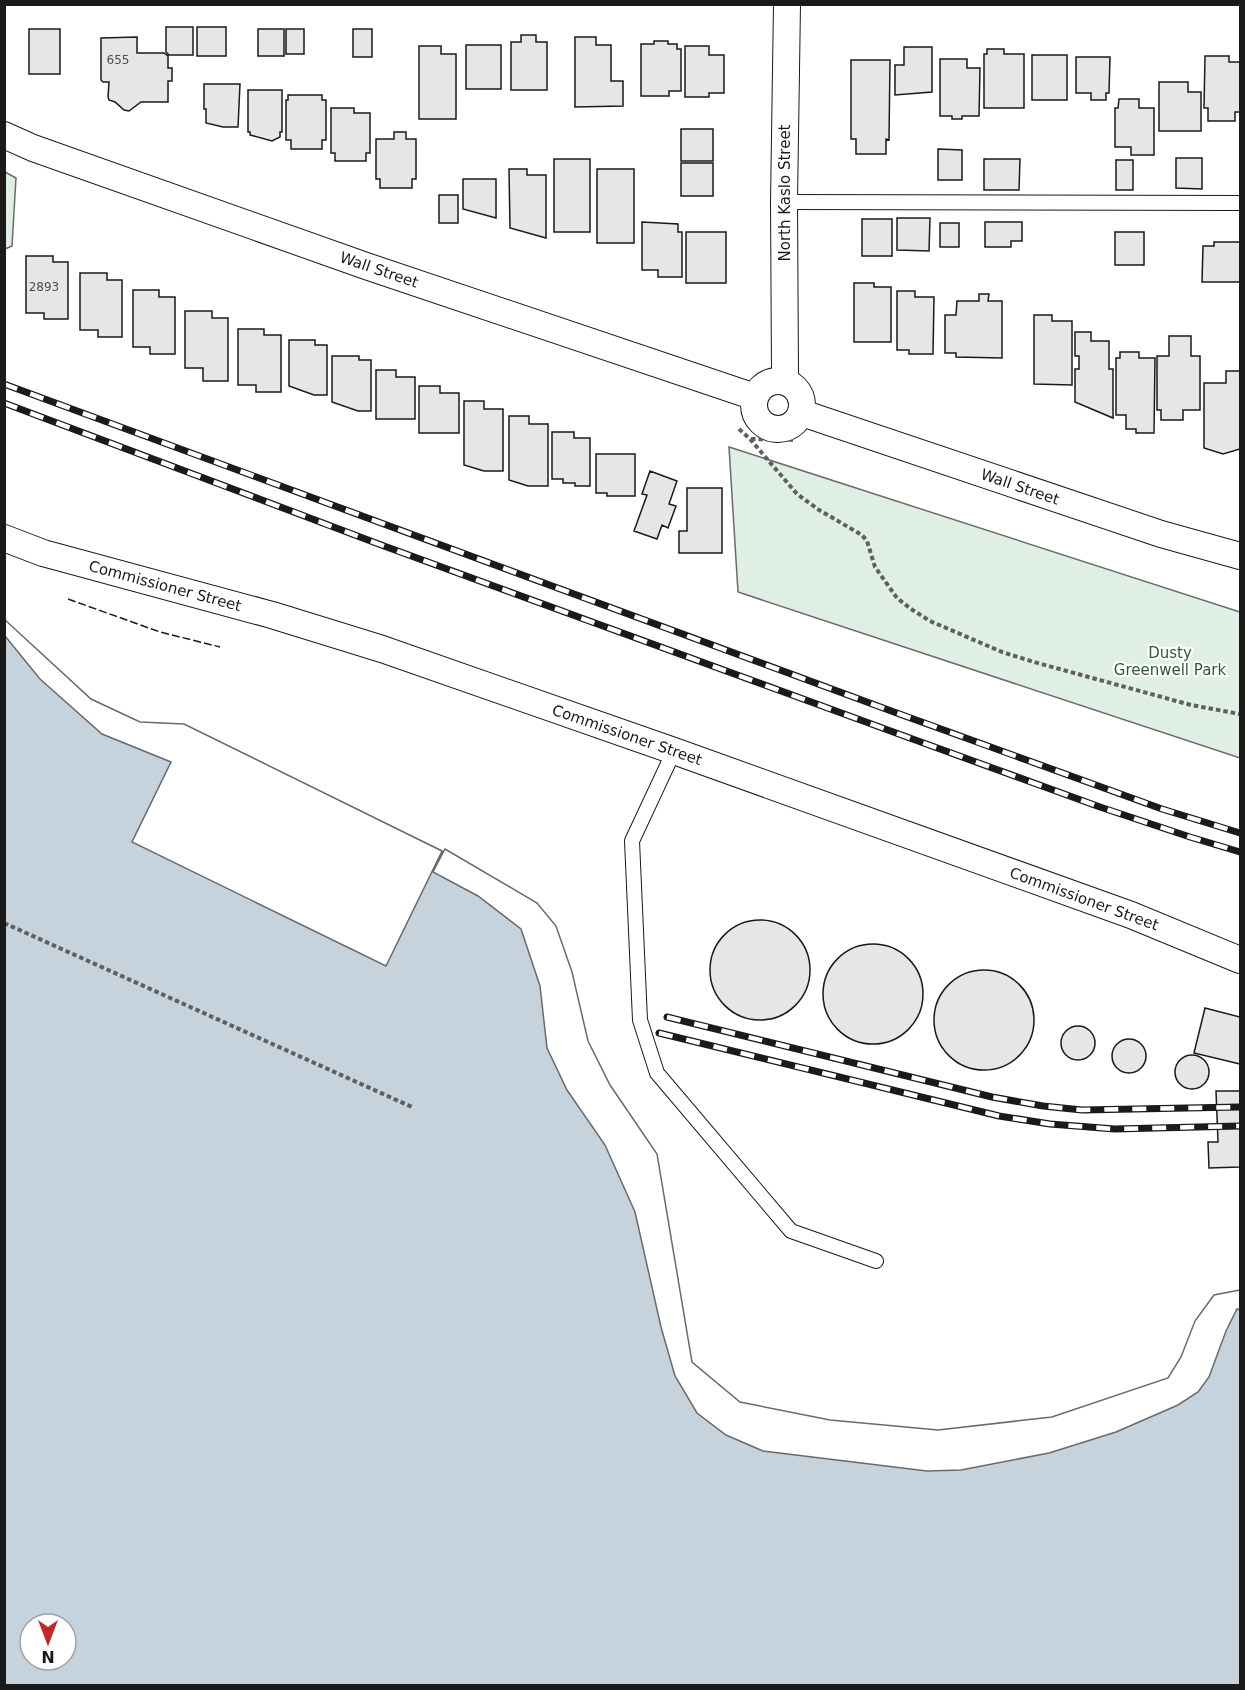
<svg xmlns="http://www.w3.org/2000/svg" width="1245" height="1690" font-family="'DejaVu Sans',sans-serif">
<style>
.green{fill:#e0efe3;stroke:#6a6a6a;stroke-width:1.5}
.water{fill:#c6d2dc;stroke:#6a6a6a;stroke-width:1.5;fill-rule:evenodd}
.pier{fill:#fff;stroke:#6a6a6a;stroke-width:1.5}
.building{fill:#e6e6e6;stroke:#1a1a1a;stroke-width:1.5}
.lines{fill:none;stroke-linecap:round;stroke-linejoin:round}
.lane-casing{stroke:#1a1a1a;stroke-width:16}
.street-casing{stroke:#1a1a1a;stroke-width:28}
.path{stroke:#5f5f5f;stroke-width:4;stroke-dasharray:4.5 3;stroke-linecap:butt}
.lane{stroke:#fff;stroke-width:14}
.street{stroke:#fff;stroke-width:26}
.rail-casing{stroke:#1a1a1a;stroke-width:7}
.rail{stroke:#fff;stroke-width:4.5;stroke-dasharray:14;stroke-linecap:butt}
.fence{stroke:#1a1a1a;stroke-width:1.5;stroke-dasharray:8 3;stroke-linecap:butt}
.labels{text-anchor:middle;stroke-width:4.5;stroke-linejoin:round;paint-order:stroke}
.number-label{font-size:12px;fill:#4d4d4d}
.street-label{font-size:15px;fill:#1a1a1a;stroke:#fff}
.park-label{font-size:15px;fill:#2b5a34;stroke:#fff}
</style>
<rect width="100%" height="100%" fill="#fff"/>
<path class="green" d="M5,172L16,178L12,246L5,249Z
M729,447L1240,612V758L738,592Z"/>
<path class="water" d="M4,622L89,702L140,725L189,727L442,851L535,905L585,1042L689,1364L739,1404L830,1423L937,1433L1053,1420L1170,1380L1240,1293V1685H5ZM30,1624H66V1660H30Z"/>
<path class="pier" d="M4,619L91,699L140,722L184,724L442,851L386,966L132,842L171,762L102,734L40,679L5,636Z
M445,849L537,903L556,926L572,972L588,1041L610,1085L657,1154L692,1362L740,1402L830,1420L938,1430L1052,1417L1168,1378L1181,1357L1195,1321L1214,1295L1240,1290V1310L1237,1309L1226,1331L1209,1377L1198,1392L1178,1405L1116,1432L1049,1453L961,1470L927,1471L763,1451L726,1435L697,1413L675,1376L661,1327L635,1212L605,1145L567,1090L547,1048L540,986L521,929L478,896L433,872Z"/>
<path class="building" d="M166,27H193V55H169L166,52Z
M197,27H226V56H197Z
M29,29H60V74H29Z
M258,29H284V56H258Z
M286,29H304V54H286Z
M353,29H372V57H353Z
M521,35H536V42H547V90H511V42H521Z
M137,37V53H164L168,56V68H172V81H168V102H141L129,111L124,110L115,102L109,100L108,97L109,82H103L101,80V38Z
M575,37H596V45H611V81H623V106L575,107Z
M654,41H668V44H677V49H681V91H669V96H641V44H654Z
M466,45H501V89H466Z
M419,46H441V54H456V119H419Z
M685,46H709V55H724V93H709V97H685Z
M904,47H932V92L895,95V65H904Z
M987,49H1004V54H1024V108H984V54H987Z
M1032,55H1067V100H1032Z
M1205,56H1229V62H1240V112H1235V121H1208V108H1204Z
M1076,57H1110L1109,93H1106V100H1091V93H1076Z
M940,59H967V68H980L979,116H962V119H952V116H940Z
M851,60H890L889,140L886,139V154H856V139H851Z
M1159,82H1188V92H1201V131H1159Z
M204,84H240L238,127H223L206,123V109H204Z
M248,90H282V132H280V137L272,141L250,135V132H248Z
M288,95H322V100H326V140H322V149H291V140H286V100H288Z
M1119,99H1139V108H1154V155H1131V147H1115V108H1118Z
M331,108H354V113H370V153H366V161H335V153H331Z
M681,129H713V161H681Z
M394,132H406V139H416V179H412V188H380V179H376V139H394Z
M938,149L962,150V180H938Z
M1176,158H1202V189L1176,188Z
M554,159H590V232H554Z
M984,159H1020L1019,190H984Z
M1116,160H1133V190H1116Z
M681,163H713V196H681Z
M509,169H527V175H546V238L510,228Z
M597,169H634V243H597Z
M463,179H496V218L463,209Z
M439,195H458V223H439Z
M897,218H930L929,251L897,250Z
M862,219H892V256H862Z
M642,222L678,224V232H682V277H658V270H642Z
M985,222H1022V241H1011V247H985Z
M940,223H959V247H940Z
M686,232H726V283H686Z
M1115,232H1144V265H1115Z
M1214,242H1240V282H1202L1203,246H1214Z
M26,256H53V262H68V319H44V313H26Z
M80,273H107V280H122V337H98V330H80Z
M854,283H874V287H891V342H854Z
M133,290H159V297H175V354H150V347H133Z
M897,291H915V297H934L933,354H909V350H897Z
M979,294H989L988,301H1002V358L956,357V353H945V315H956L957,301H979Z
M185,311H212V318H228V381H203V368H185Z
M1034,315H1052V321H1072V385L1034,384Z
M238,329H264V335H281V392H256V385H238Z
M1075,332H1091V341H1109V369H1113V418L1075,402V369H1079V356H1075Z
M1169,336H1191V356H1200V410H1183V420H1161V410H1157V356H1169Z
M289,340H315V345H327V395H314L289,386Z
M1120,352H1139V358H1155L1154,433H1136V429H1126V415H1116V358H1120Z
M332,356H359V360H371V411H358L332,402Z
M376,370H396V377H415V419H376Z
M1226,371H1240V449L1223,454L1204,448V383H1226Z
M419,386H440V393H459V433H419Z
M464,401H484V409H503V471H484L464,465Z
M509,416H529V424H548V486H528L509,480Z
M552,432H574V438H590V486H575V483H563V479H552Z
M596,454H635V496H607V493H596Z
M650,471L677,481L669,504L676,506L668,528L662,525L657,539L634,531L647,495L642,494Z
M687,488H722V553H679V531H687Z
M710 970a50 50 0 1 1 100 0a50 50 0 1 1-100 0Z
M823 994a50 50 0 1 1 100 0a50 50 0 1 1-100 0Z
M934 1020a50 50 0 1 1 100 0a50 50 0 1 1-100 0Z
M1205,1008L1240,1017V1064L1194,1053Z
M1061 1043a17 17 0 1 1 34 0a17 17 0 1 1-34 0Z
M1112 1056a17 17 0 1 1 34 0a17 17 0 1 1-34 0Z
M1175 1072a17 17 0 1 1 34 0a17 17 0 1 1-34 0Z
M1216,1091H1240V1167L1209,1168L1208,1142H1218Z"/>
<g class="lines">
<defs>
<path id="lane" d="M784,202L1240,203
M674,751L632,841L640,1020L657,1073L791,1231L876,1261"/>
<path id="street" d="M4,135L33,148L366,266L755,397
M754 405a24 24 0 1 1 48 0a24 24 0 1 1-48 0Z
M783,381L785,373L784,202L787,4
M802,413L1161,534L1240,556
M4,538L43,553L272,615L382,649L674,751L1131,915L1240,960"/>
</defs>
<use href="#lane" class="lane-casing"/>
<use href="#street" class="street-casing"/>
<path class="path" d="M739,429L750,439L797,494L819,510L862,535L867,541L875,567L897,598L911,609L930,621L1002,652L1034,662L1191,705L1240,714
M751,439L794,440
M4,923L412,1107"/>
<use href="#lane" class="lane"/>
<use href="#street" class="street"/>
<defs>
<path id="rail" d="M4,384L894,712L1162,809L1240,833
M4,403L384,546L907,737L1100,807L1190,837L1240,852
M667,1017L992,1097L1043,1106L1082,1110L1240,1107
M659,1033L999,1116L1050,1124L1115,1129L1240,1126"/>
</defs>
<use href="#rail" class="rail-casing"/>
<use href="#rail" class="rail"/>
<path class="fence" d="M68,599L160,632L220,647"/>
</g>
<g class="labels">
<g class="number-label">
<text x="118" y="64">655</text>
<text x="44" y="291">2893</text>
</g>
<g class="street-label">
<text transform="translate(785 193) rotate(-90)" y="5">North Kaslo Street</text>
<text transform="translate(379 270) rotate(19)" y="5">Wall Street</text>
<text transform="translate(1020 487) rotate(19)" y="5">Wall Street</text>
<text transform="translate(165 586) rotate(15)" y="5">Commissioner Street</text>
<text transform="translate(627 735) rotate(19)" y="5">Commissioner Street</text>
<text transform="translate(1084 899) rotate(20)" y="5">Commissioner Street</text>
</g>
<g class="park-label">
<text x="1170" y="658">Dusty<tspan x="1170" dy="17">Greenwell Park</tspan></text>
</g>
</g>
<rect width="1245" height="1690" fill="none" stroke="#1a1a1a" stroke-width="12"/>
<g transform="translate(48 1642) rotate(180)"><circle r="28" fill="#ffffff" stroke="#a3a3a3" stroke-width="1.5"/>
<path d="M0-4.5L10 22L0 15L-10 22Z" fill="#c62828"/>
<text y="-9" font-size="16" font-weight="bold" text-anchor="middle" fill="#1a1a1a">N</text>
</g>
</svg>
